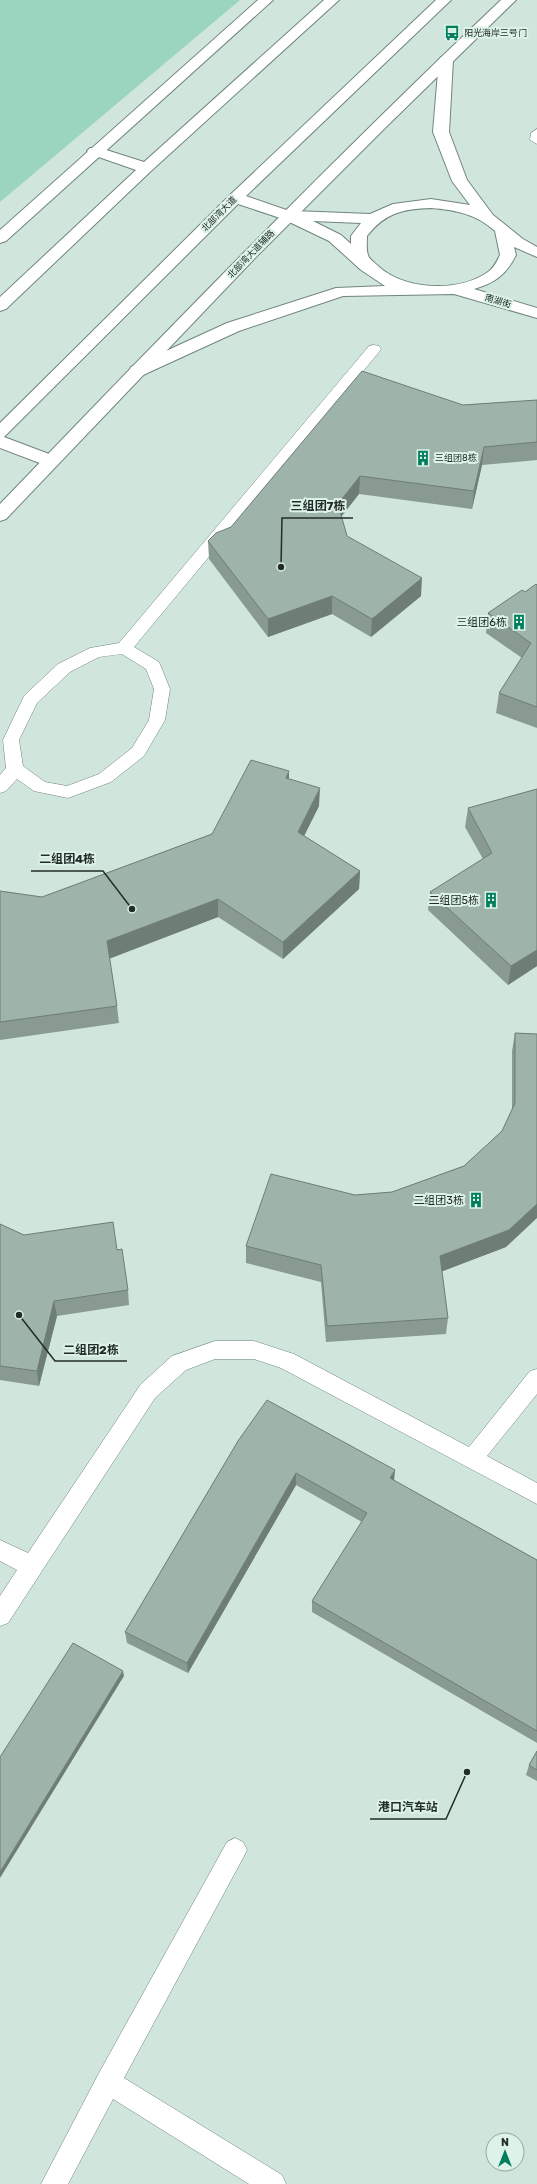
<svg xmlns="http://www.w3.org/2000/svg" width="537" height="2184" font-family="Rubik,'Noto Sans SC',sans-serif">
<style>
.green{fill:#9bd5bd}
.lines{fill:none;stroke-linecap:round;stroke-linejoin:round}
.lane-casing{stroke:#71857c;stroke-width:1}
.street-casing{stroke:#71857c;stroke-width:2}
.secondary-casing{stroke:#71857c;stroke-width:2}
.highway-casing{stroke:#71857c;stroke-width:2}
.lane{fill:#fff;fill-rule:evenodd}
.street{fill:#fff;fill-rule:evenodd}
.secondary{fill:#fff;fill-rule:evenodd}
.highway{fill:#fff;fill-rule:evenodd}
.wall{fill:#889a92}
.shaded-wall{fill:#6f7d77}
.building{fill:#9eb3aa;stroke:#6f7d77}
.labels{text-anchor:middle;stroke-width:4;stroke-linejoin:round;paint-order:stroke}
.far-poi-label{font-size:9px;fill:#232c28;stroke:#ddf3e9;text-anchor:start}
.far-street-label{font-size:9px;fill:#232c28;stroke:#ddf3e9}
.poi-label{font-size:11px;fill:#232c28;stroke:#ddf3e9;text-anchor:end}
.leader{fill:none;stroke:#232c28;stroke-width:1.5}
.callout-dot{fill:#232c28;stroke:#ddf3e9;stroke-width:1.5}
.callout-label{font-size:12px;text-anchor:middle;font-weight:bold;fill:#232c28;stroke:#ddf3e9;stroke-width:4;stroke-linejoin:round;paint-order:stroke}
</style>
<rect width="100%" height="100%" fill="#d0e6dc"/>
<path class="green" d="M0,0H240L0,202Z"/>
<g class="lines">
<defs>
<path id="lane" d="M537,129V144L530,140L531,133Z
M374,345L379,346L381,349L379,352L134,647L159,662L170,689L165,720L144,756L111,782L68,798L34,791L17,779L6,791L0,793V775L6,768L3,740L24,696L58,664L90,648L119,643L369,346ZM122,654L146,669L154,689L149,720L132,748L99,774L67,786L45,782L23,766L19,740L37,703L70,672L99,657Z
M215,1341H254L294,1354L469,1447L530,1371L537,1369V1394L487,1456L537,1483V1504L281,1368L254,1359H215L186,1370L155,1398L8,1623L0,1626V1596L17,1570L0,1561V1540L28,1553L141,1384L172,1356Z
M235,1838L243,1842L247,1850L243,1858L124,2078L282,2175L286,2184H249L113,2099L68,2184H41L99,2073L227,1842Z"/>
<path id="street" d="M446,56L451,57L453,60L449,132L467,180L493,215L523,239L537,247V257L514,247L516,255C506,275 495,283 474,289L537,308V318L454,294L343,296L239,331L143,375L137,376L131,375L129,371L131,367L227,323L336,288L385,286L361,270L329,241L283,219L281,216L283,213L294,211L370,214L393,204L431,199L470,205L452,181L433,132L439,60L441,57ZM431,208C456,210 476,214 495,231L500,255C497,261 494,268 488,272C458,293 404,290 378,266C375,263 369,259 368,255C366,249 367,242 367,236C385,213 402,209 431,208ZM313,221L361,223L351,236V244L341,235Z"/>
<path id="secondary" d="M258,0H273L6,241L0,243V230Z
M501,0H516L384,129L256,257L6,519L0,521V504C164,333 329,163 501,0Z"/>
<path id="highway" d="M324,0H339L151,171L6,309L0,311V297L136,170L90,154L87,151L90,148H100L144,162Z
M436,0H451L246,196L295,213L297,216L295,219H283L238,204L4,437L57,457L60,461L57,465L51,467L45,465L0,448V423L230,195Z"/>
</defs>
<use href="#lane" class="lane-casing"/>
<use href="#street" class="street-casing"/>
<use href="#secondary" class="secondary-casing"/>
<use href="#highway" class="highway-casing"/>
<use href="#lane" class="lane"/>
<use href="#street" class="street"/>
<use href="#secondary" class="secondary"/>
<use href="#highway" class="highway"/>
</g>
<path class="wall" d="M537,400V460L482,465L472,509L359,494L341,517L347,536L421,596L371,637L332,614L268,637L209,559L208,541L231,527L463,405Z
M537,585V728L496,713L499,693L522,658L486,633L488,613Z
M289,779L319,806L304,836L360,871L359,889L283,959L218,917L109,959L117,1006L119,1023L0,1040V891L42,897L212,834Z
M537,789V966L508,985L428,910L430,892L483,859L465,827L468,808Z
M515,1033L537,1034L506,1247L442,1271L448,1318L446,1334L326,1342L321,1282L246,1263V1246L355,1195L392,1192L464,1166L502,1131L512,1109V1051Z
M0,1224L24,1235L117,1250L128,1290L129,1305L57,1316L39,1386L0,1380Z
M238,1441L394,1481L537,1560V1743L312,1612V1601L362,1522L296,1485L188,1673L127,1643L125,1632Z
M537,1751V1781L526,1775L529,1765Z"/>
<path class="shaded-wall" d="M484,447L482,465L472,509L474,491Z
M360,476L359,494L337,522L338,504Z
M422,578L421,596L371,637L372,619Z
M332,596V614L268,637V619Z
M289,771V789L286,778Z
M320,788L319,806L297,850L298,832Z
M360,871L359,889L283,959V942Z
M218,899V917L108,959L107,941Z
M537,950V966L508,985L511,966Z
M537,1204V1218L506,1247L438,1273L440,1256Z
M54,1301L57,1316L39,1386L37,1371Z
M395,1470L394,1482L390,1478Z
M296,1473V1485L188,1673L187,1663Z
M123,1671L124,1676L0,1878V1872Z"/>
<path class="building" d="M362,371L463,405L537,400V442L484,447L474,491L360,476L338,504L347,536L422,578L372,619L332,596L268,619L208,541L216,533L231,527Z
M536,584L537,585V707L499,693L531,643L488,613L522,590L525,592Z
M251,760L289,771L286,778L320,788L298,832L360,871L283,942L218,899L107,941L117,1006L0,1022V891L42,897L212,834Z
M537,789V950L511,966L430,892L492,853L468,808Z
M515,1033L537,1034V1204L509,1230L440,1256L448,1318L327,1326L321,1265L246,1246L271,1174L355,1195L392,1192L464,1166L502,1131L515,1103Z
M113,1222L117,1250L122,1249L128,1290L54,1301L37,1371L0,1366V1224L24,1235Z
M267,1400L395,1470L390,1478L537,1560V1731L312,1601L367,1513L296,1473L187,1663L125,1632L238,1441Z
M73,1643L123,1671L0,1872V1757Z
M537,1751V1770L529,1765Z"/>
<defs>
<symbol id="bus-bare" viewBox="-9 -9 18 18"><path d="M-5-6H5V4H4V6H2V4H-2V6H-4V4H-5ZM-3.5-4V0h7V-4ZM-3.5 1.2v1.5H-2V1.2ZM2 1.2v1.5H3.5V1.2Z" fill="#007e5e" stroke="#ddf3e9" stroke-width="2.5" paint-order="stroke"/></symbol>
<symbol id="building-bare" viewBox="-9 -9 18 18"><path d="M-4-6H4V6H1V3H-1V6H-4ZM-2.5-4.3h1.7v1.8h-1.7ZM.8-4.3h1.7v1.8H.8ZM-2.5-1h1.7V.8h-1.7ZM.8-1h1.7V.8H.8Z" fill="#007e5e" stroke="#ddf3e9" stroke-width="2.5" paint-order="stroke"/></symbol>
</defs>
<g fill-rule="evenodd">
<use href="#bus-bare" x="441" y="22" width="22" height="22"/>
<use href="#building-bare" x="412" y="447" width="22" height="22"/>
<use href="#building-bare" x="508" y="611" width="22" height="22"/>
<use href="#building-bare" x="480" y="889" width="22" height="22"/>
<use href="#building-bare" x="465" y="1189" width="22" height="22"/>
</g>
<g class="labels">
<g class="far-poi-label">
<text x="464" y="36">阳光海岸三号门</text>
<text x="435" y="461">三组团8栋</text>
</g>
<g class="far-street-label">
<text transform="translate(219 214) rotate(-45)" y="3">北部湾大道</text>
<text transform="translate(251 254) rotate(-46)" y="3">北部湾大道辅路</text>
<text transform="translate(498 301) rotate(17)" y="3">南湖街</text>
</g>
<g class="poi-label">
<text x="507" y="626">三组团6栋</text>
<text x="479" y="904">二组团5栋</text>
<text x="464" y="1204">二组团3栋</text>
</g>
</g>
<path class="leader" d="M281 567L282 518H353M132 909L103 871H31M19 1315L55 1361H127M467 1772L446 1819H370"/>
<g class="callout-dot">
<circle cx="281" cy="567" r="4"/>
<circle cx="132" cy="909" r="4"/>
<circle cx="19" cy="1315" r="4"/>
<circle cx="467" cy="1772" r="4"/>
</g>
<g class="callout-label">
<text x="318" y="510">三组团7栋</text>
<text x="67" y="863">二组团4栋</text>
<text x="91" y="1354">二组团2栋</text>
<text x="408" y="1811">港口汽车站</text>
</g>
<g transform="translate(505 2152)"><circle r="19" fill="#ddf3e9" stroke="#93a39c"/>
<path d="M0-3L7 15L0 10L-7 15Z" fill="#007e5e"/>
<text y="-6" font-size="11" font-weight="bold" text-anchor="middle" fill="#232c28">N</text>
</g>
</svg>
